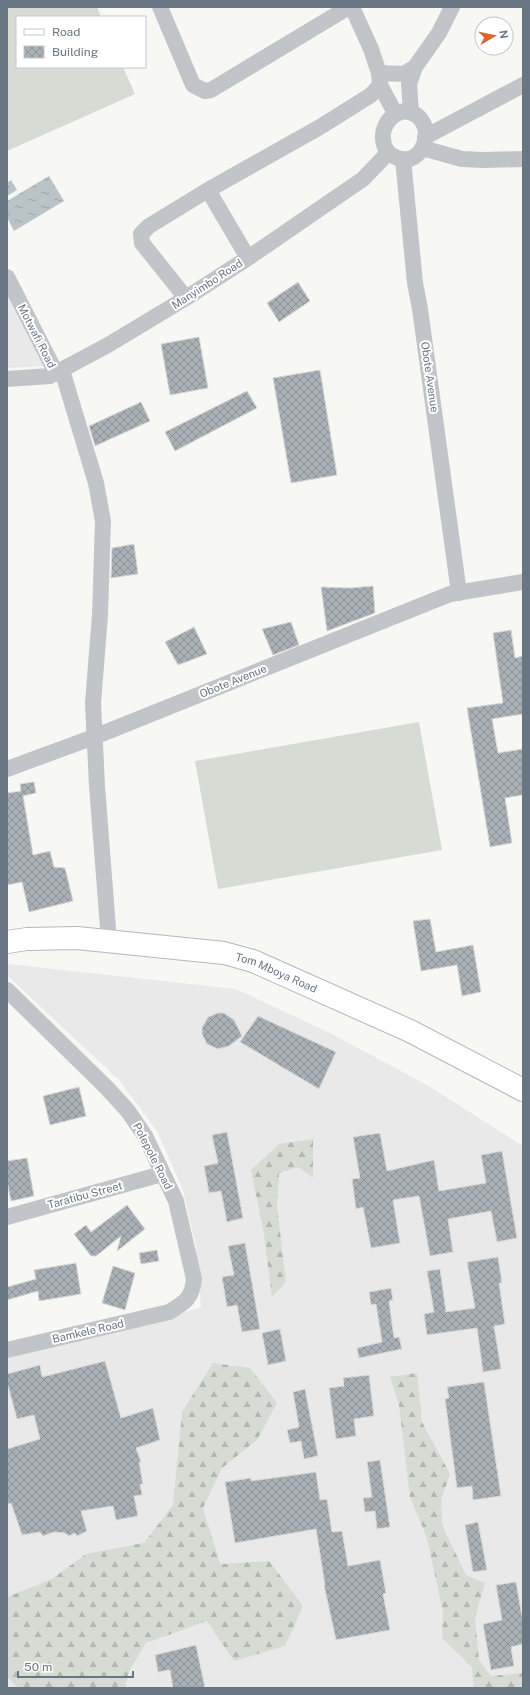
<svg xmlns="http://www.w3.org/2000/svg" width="530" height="1695" font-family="'Public Sans',sans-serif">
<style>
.built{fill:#e8e9e8}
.forest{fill:url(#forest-firs)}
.pitch{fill:#d6dcd4}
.water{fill:url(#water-ripples)}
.building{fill:url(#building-cross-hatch);stroke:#d8d9d7}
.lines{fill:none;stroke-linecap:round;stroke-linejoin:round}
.secondary-casing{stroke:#b3b8bc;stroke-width:24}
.street{stroke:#c1c4c8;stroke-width:16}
.secondary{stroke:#fff;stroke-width:22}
.labels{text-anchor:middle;stroke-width:4;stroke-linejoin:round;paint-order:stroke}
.street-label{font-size:11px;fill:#687583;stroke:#fff}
</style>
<defs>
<pattern id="forest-firs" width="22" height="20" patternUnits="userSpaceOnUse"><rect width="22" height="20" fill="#d6dcd4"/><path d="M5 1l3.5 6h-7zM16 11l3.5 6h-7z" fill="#b1b7b1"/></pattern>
<pattern id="water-ripples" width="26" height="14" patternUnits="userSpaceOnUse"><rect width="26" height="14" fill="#bac3c8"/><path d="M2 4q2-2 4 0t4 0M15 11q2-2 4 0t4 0" fill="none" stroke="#9ba3a8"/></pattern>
<pattern id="building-cross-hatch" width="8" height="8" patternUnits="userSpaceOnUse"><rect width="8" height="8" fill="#a8afb5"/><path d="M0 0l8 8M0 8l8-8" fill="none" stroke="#8d9399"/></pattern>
</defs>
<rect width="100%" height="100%" fill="#f7f7f4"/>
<path class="built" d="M7,296L43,366L7,368Z
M7,964L236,989L330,1033L427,1085L523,1146V1688H7V1353L201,1308L196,1247L183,1190L157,1131L120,1081L7,975Z"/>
<path class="forest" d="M313,1139V1178L298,1167L279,1173L277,1207L286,1282L272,1297L264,1234L251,1170L279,1144Z
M213,1363L250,1368L277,1403L257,1440L222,1468L203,1508L220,1564L269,1561L303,1606L285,1646L234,1661L207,1621L146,1643L129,1671L125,1688H18L7,1676V1597L52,1579L86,1554L144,1543L173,1505L182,1412Z
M417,1373L422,1422L450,1474L441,1499L442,1525L466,1575L485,1583L475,1618L479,1660L491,1676L523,1673V1688H474L472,1667L442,1638L443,1612L427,1538L410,1497L399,1405L390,1377Z"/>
<path class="pitch" d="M7,7H97L101,17H17V67H123L135,94L7,151Z
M419,722L442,850L218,889L195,761Z"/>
<path class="water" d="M49,176L64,201L14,231L7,217V201Z
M11,180L17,190L7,196V183Z"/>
<path class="building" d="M298,282L310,301L279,322L267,303Z
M199,337L208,388L170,395L161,344Z
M320,370L337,475L291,483L273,378Z
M247,391L257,408L175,451L165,432Z
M141,402L150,421L95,446L89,426Z
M134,544L138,574L111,578L112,548Z
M373,586L375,613L327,631L321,587L350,588Z
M291,622L299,645L273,655L262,629Z
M194,627L207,654L178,665L165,642Z
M511,630L515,658L523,656V714L492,719L498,753L523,749V795L505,798L512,843L490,847L467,708L503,703L493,633Z
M34,782L36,793L23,796L33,855L50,851L54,867L65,868L73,901L29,912L22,882L7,885V793L21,791L20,784Z
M430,919L436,952L473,945L481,992L462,996L457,965L421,971L413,921Z
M218,1013H224L234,1020L242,1036L229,1046L218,1049L207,1044L202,1034V1028L208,1017Z
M258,1016L336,1052L319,1089L240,1042Z
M79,1087L86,1116L50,1125L43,1096Z
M227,1132L243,1218L227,1222L221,1191L209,1193L204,1166L218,1163L212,1135Z
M380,1133L387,1171L434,1160L439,1191L486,1183L481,1155L502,1151L517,1238L497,1242L491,1211L448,1219L453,1252L430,1256L419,1196L393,1200L400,1243L371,1248L363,1207L356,1209L352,1179L360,1178L353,1137Z
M27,1158L34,1196L11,1201L7,1181V1161Z
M127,1205L145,1229L117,1251L121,1236L96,1256H91L74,1234L86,1225L91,1232Z
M245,1243L260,1329L242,1332L237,1305L227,1307L222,1277L234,1275L228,1246Z
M157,1250L159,1261L141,1264L139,1253Z
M498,1257L502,1283H499L505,1324L494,1326L501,1369L483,1372L477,1328L427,1335L424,1314L434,1312L427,1271L440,1269L446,1312L475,1308L467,1262Z
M76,1263L81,1294L39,1301L38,1291L7,1300V1287L36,1279L34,1270Z
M113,1266L135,1273L125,1310L102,1303Z
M391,1288L393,1300L389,1301L394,1338L399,1337L402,1349L359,1358L357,1348L382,1342L376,1304L371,1305L369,1292Z
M280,1329L286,1361L268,1365L262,1333Z
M105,1361L121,1418L153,1408L160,1440L136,1448L141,1462H139L143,1484H140L142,1495L134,1496L138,1516L116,1520L113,1506L81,1511L87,1531L77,1536L75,1533L69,1536L65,1533L54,1532L43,1536L40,1532L22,1535L11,1503L7,1504V1449L40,1439L34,1415L17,1419L7,1382V1374L40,1365L42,1377Z
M369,1375L374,1416L354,1419L356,1436L336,1439L329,1388L344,1386L343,1378Z
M484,1382L501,1496L473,1500L472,1486L457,1488L445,1399L449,1398L447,1387Z
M305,1389L318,1456L304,1459L301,1441L290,1443L287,1430L299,1427L293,1392Z
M380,1460L390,1527L377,1529L375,1511L365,1512L363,1498L372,1497L367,1462Z
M316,1472L320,1500L327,1499L332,1532L342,1531L348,1566L380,1560L386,1593L383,1594L390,1630L336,1640L324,1585H325L316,1529L235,1543L225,1482L251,1478V1481Z
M478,1522L487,1570L473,1572L465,1525Z
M516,1582L523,1622V1644L511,1647L514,1666L491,1670L483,1624L502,1620L496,1585Z
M196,1645L205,1688H173L170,1670L158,1672L155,1655Z"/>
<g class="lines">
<defs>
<g id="secondary">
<path id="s1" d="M7,942L27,939L77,938L224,953L253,961L410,1031L523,1090"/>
</g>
</defs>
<use href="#secondary" class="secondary-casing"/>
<path class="street" d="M160,7L193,85L205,91L211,90L349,7
M352,7L371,49L379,73L380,85L395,113
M379,73L404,74L415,67
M405,111C439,116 427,165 400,159C395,157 390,155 387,151C377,135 386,114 405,111Z
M411,112L409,84L415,67L439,33L452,7
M425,137L523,85
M422,148L462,159L484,160L523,159
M403,159L415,283L420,309L459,593
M248,258L208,190L320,127L371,95L380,85
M7,277L56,373
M186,298L142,243L141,234L149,226L208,190
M62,370L96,483L103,521L100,615L93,703L97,786L109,941
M7,379L50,376L108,345L186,298L248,258L363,179L388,153
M7,769L94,737L450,594L523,582
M7,990L107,1088L128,1111L145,1136L176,1201L194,1279C192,1298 186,1302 169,1312L7,1350
M7,1217L162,1174"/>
<use href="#secondary" class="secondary"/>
</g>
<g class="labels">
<g class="street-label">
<text transform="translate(207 284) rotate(-33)" y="4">Manyimbo Road</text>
<text transform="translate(37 336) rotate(63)" y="4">Motwafi Road</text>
<text transform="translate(430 377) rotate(82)" y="4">Obote Avenue</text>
<text transform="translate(233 681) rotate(-22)" y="4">Obote Avenue</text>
<text dy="4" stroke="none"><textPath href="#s1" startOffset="274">Tom Mboya Road</textPath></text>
<text transform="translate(153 1156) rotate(63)" y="4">Polepole Road</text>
<text transform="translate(85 1195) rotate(-15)" y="4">Taratibu Street</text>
<text transform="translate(88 1331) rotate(-13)" y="4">Bamkele Road</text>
</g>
</g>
<rect width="530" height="1695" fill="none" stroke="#687583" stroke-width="16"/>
<rect x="16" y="16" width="130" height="52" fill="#ffffff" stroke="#c3c8cd"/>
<rect x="24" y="29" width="20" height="6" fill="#ffffff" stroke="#c3c8cd"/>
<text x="52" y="36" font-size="12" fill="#687583">Road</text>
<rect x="24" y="46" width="20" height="12" fill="url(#building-cross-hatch)" stroke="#c3c8cd"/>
<text x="52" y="56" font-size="12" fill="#687583">Building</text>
<g transform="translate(494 36) rotate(81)"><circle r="19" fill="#ffffff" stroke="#c3c8cd"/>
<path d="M0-3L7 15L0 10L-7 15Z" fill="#d86933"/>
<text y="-6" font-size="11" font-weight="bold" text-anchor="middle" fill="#687583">N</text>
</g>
<path d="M18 1671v6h115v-6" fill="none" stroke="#687583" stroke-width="2"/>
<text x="24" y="1671" font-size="12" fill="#687583" stroke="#ffffff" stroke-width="3" paint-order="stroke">50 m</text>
</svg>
